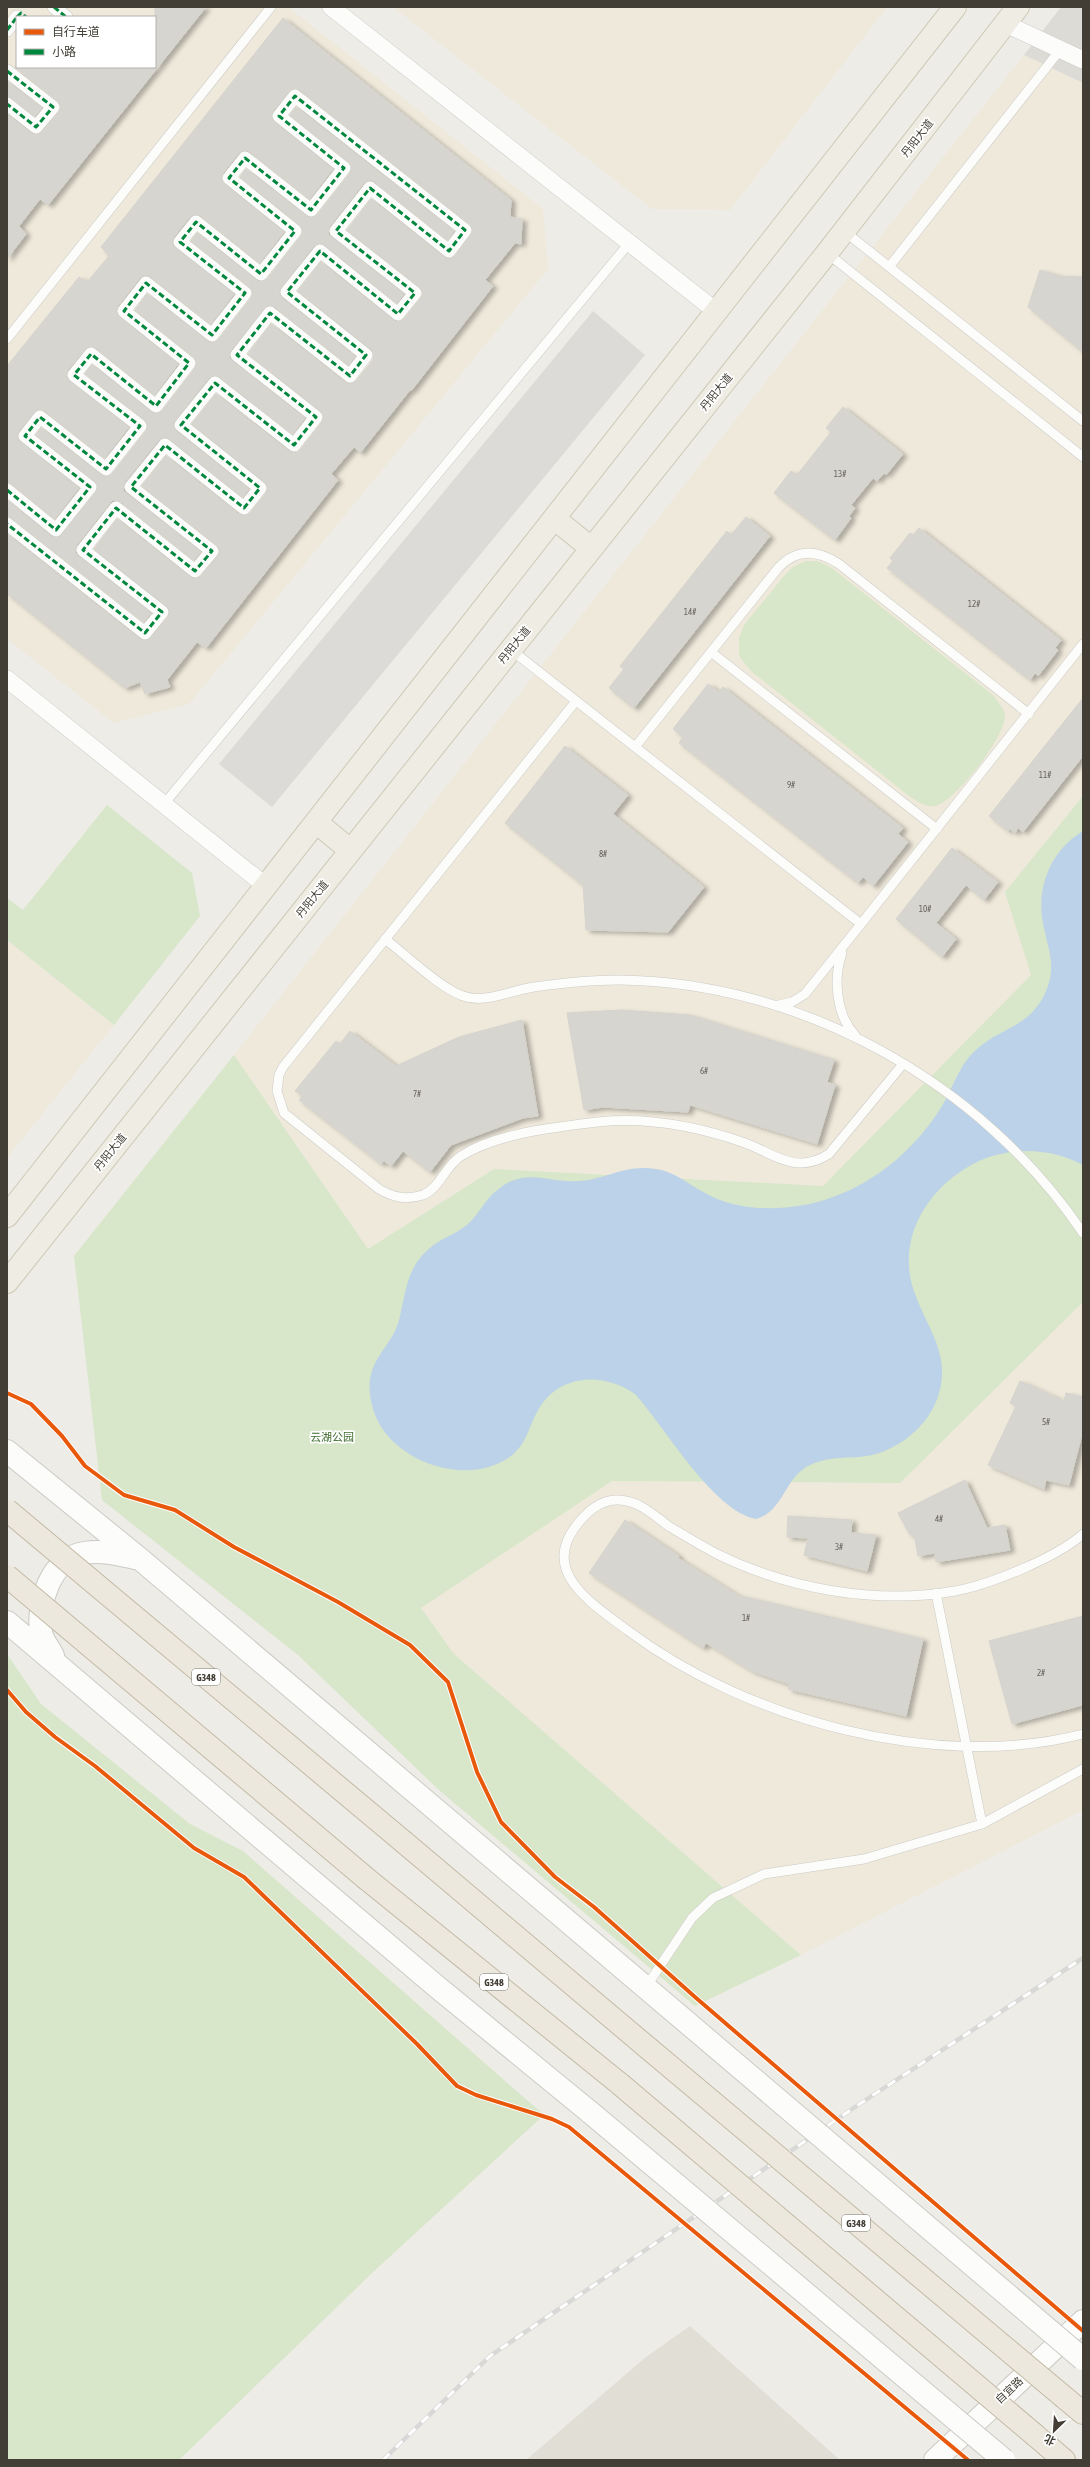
<svg xmlns="http://www.w3.org/2000/svg" width="1090" height="2467" font-family="'Asap Condensed','Noto Sans SC',sans-serif">
<style>
.residential{fill:#e1ded5}
.commercial{fill:#efe9db;fill-rule:evenodd}
.industrial{fill:#dddbd5}
.green{fill:#d8e6c9}
.parking{fill:#dcdbd7}
.water{fill:#bbd2e8}
.building{fill:#d7d5d0;stroke:#d5d3cd;filter:url(#shadow)}
.lines{fill:none;stroke-linecap:round;stroke-linejoin:round}
.service-casing{stroke:#cbcac5;stroke-width:10}
.pedestrian-casing{stroke:#cbcac5;stroke-width:14}
.minor-casing{stroke:#cbcac5;stroke-width:18}
.tertiary-casing{stroke:#cbcac5;stroke-width:24}
.primary-casing{stroke:#cec9b6;stroke-width:24}
.trunk-casing{stroke:#c3baa4;stroke-width:24}
.service{stroke:#fcfcfb;stroke-width:9}
.pedestrian{stroke:#fcfcfb;stroke-width:13}
.minor{stroke:#fcfcfb;stroke-width:17}
.tertiary{stroke:#fcfcfb;stroke-width:22}
.primary{stroke:#efece3;stroke-width:22}
.trunk{stroke:#ece8de;stroke-width:22}
.rail-casing{stroke:#d8d8d7;stroke-width:4.5}
.rail{stroke:#fff;stroke-width:3;stroke-dasharray:9;stroke-linecap:butt}
.tertiary-bridge-casing{stroke:#cbcac5;stroke-width:24;stroke-linecap:butt}
.trunk-bridge-casing{stroke:#c3baa4;stroke-width:24;stroke-linecap:butt}
.tertiary-bridge{stroke:#fcfcfb;stroke-width:22}
.trunk-bridge{stroke:#ece8de;stroke-width:22}
.quiet{stroke:#00873e;stroke-width:3;stroke-dasharray:6 3;stroke-linecap:butt}
.cycleway-casing{stroke:#fff;stroke-width:6}
.cycleway{stroke:#e8590c;stroke-width:4}
.labels{text-anchor:middle;stroke-width:3.5;stroke-linejoin:round;paint-order:stroke}
.number-label{font-size:9px;fill:#68645c}
.shield{fill:#fff;stroke:#7b7872;stroke-width:1}
.shield-label{font-size:10px;font-weight:bold;fill:#423e35}
.street-label{font-size:11px;fill:#423e35;stroke:#fff}
.park-label{font-size:11px;fill:#406d2e;stroke:#fff}
</style>
<defs>
<filter id="shadow"><feDropShadow dx="4.5" dy="2.5" stdDeviation="2" flood-color="#0004"/></filter>
</defs>
<rect width="100%" height="100%" fill="#edece7"/>
<path class="residential" d="M690,2326L840,2460H526L646,2357Z"/>
<path class="commercial" d="M7,7H288L543,209L548,269L189,704L114,723L7,639ZM17,17H155V67H17Z
M393,7H887L730,210L652,209Z
M1024,55L1083,83V796L1006,892L1032,975L823,1186L494,1169L368,1249L234,1055Z
M7,940L114,1025L7,1158Z
M1083,1302V1810L801,1955L454,1654L421,1608L612,1481L900,1483Z"/>
<path class="industrial" d="M1061,7H1083V83L1024,55Z"/>
<path class="green" d="M806,561H818L833,569L993,695C997,701 1005,709 1005,716C1005,737 955,802 935,806C926,808 917,801 909,796L751,671L739,656V638L744,625L784,576L793,567Z
M1083,796V1302L900,1483L612,1481L421,1608L454,1654L801,1955L695,2006L439,1790L298,1655L102,1500L74,1256L234,1055L368,1249L494,1169L823,1186L1031,975L1005,892Z
M107,805L192,873L200,916L114,1025L7,940V898L23,910Z
M7,1654L41,1704L190,1824L243,1851L544,2115L372,2273L179,2460H7Z"/>
<path class="parking" d="M593,311L645,355L272,807L219,764Z"/>
<path class="water" d="M1083,831V1165C1052,1148 1012,1146 979,1161C930,1184 895,1237 914,1291C928,1332 954,1356 936,1402C924,1431 891,1455 859,1457C842,1458 825,1457 808,1466C784,1479 783,1512 756,1519C713,1511 665,1427 635,1394C605,1373 562,1373 540,1407C529,1424 528,1443 511,1456C467,1489 388,1461 373,1409C359,1359 392,1353 400,1316C407,1285 408,1262 438,1242C448,1236 459,1232 468,1224C479,1214 485,1200 496,1191C525,1166 547,1183 578,1181C606,1180 624,1164 656,1169C676,1172 689,1185 707,1194C742,1214 796,1211 833,1197C878,1181 917,1147 942,1106C952,1090 957,1071 970,1056C996,1026 1032,1031 1048,986C1056,963 1047,946 1043,923C1036,887 1051,850 1083,831Z"/>
<path class="building" d="M155,7H206L48,205L40,199L19,226L26,234L7,259V114L31,133L38,135L61,108L58,101L15,67H155Z
M283,18L511,200L510,217L522,219L521,244L515,243L485,280L493,286L411,391L410,390L360,453L354,447L331,474L338,480L206,648L197,642L167,680L170,687L145,694L140,682L125,688L7,594V534L140,639L148,640L168,617L169,609L94,549L117,519L193,579L201,576L220,552L217,545L142,486L166,456L239,514L243,516L250,513L266,493L267,485L192,424L216,394L289,451L297,453L300,450L322,422L324,414L248,354L271,324L345,382L349,384L356,381L373,360V352L298,291L321,262L396,322L404,319L421,298L423,294L420,287L347,230L371,199L447,259L455,256L473,231L470,224L300,90L292,89L273,111L272,119L333,169L310,199L250,152L246,150L239,153L223,173L222,181L284,232L260,263L201,216L197,214L190,217L174,237L173,245L234,294L211,324L151,277L147,275L140,278L118,306L117,314L178,364L155,395L96,348L88,347L68,370L67,378L129,427L105,458L45,411L37,410L19,431L18,439L79,488L55,519L12,484L7,482V366L79,277L87,282L109,256L101,247Z
M7,81L42,108L35,116L7,96Z
M296,107L454,231L448,240L375,182L371,180L364,183L330,226L328,234L404,294L397,303L321,243L314,246L279,291L282,298L355,356L349,365L275,307L267,306L231,350L229,358L305,418L293,434L216,375L209,378L173,424L176,431L249,489L243,497L166,437L159,440L125,482L123,490L126,493L201,552L194,560L121,502L113,500L110,503L77,545L75,553L151,613L144,622L12,518L7,516V500L51,536L59,537L96,492L98,484L36,435L41,428L105,477L112,474L146,431L148,423L145,420L85,374L92,365L155,414L162,411L195,368L197,360L194,357L135,310L147,294L211,343L218,340L251,298L253,290L250,287L191,241L197,233L260,282L267,279L301,236L303,232L300,225L240,177L246,169L310,218L317,215L350,173L352,165L349,162L290,115Z
M1040,270L1060,276L1083,277V352L1028,307Z
M843,407L903,454L886,475L884,473L877,481L873,478L851,505L855,508L849,516L851,518L835,540L774,493L791,471L797,475L831,432L826,428Z
M746,517L770,536L634,708L609,688L624,669L620,666L727,531L731,535Z
M919,528L1061,640L1055,648L1058,650L1038,676L1035,673L1030,680L887,568L893,561L890,558L910,533L913,535Z
M708,684L719,692L723,687L903,828L898,834L908,842L873,886L863,877L858,883L679,743L683,737L673,729Z
M1083,698V756L1023,832L1018,828L1015,833L1010,829L1008,831L989,816Z
M565,746L628,795L613,814L704,887L668,932L586,930L583,885L505,823Z
M952,848L998,882L984,900L966,885L936,923L956,939L942,957L896,919Z
M622,1010L690,1015L834,1060L827,1082L835,1085L817,1144L690,1105L688,1112L603,1107L584,1110L567,1013Z
M522,1020L538,1116L523,1118L451,1145L430,1172L403,1151L391,1166L384,1161L381,1164L299,1100L303,1096L295,1091L336,1041L340,1044L350,1031L396,1066L459,1037Z
M1020,1381L1064,1401L1066,1393L1083,1397V1430L1069,1485L1046,1480L1044,1489L988,1465L1016,1406L1010,1403Z
M965,1480L987,1528L1005,1525L1010,1550L936,1562L935,1553L918,1556L914,1533L910,1535L898,1513Z
M788,1516L852,1520L851,1533L876,1535L867,1571L804,1555L808,1538L787,1537Z
M625,1520L679,1556L678,1558L737,1595L923,1639L906,1716L788,1689L789,1684L752,1671L706,1643L703,1648L589,1573Z
M1083,1616V1705L1012,1724L989,1641Z"/>
<g class="lines">
<defs>
<path id="service" d="M844,231L1083,421
M827,253L1083,457
M889,267L1060,50
M7,339L271,7
M510,649L861,924L1083,644
M711,652L937,829
M576,701L283,1067L279,1075L277,1091L284,1113L379,1189C394,1198 407,1200 423,1195C439,1189 446,1165 461,1156C497,1133 556,1127 598,1122C646,1117 699,1127 745,1143C762,1149 782,1163 801,1163C812,1163 821,1159 829,1154L903,1064
M635,747L779,567C797,548 818,550 839,564L1029,714
M164,804L630,242
M385,939C406,955 440,988 463,996C485,1004 512,990 534,987C562,983 590,980 619,980C801,982 981,1082 1083,1233
M842,953C833,978 836,1015 855,1035
M779,1005L792,1002L805,994L861,924
M1083,1534C1066,1549 1043,1560 1022,1569C1001,1578 978,1587 955,1591C876,1605 787,1589 715,1553C700,1545 685,1536 670,1527C653,1515 640,1501 619,1500C602,1499 590,1509 580,1521C537,1570 590,1602 627,1630C747,1720 936,1772 1083,1734
M936,1593L982,1824
M646,1987L692,1918L713,1898L764,1874L864,1859L982,1824L1083,1769"/>
<path id="pedestrian" d="M54,7L66,17
M7,30L17,17
M7,71L53,107L36,127L7,104
M7,490L56,530L90,487L25,436L40,417L106,469L140,426L74,375L91,354L156,406L189,363L124,311L146,283L212,335L245,293L180,242L196,222L261,274L295,231L229,178L245,158L311,210L344,168L279,116L295,96L465,230L449,251L370,188L336,231L415,293L398,314L320,251L287,292L366,355L350,376L270,313L237,355L316,417L294,445L215,383L181,425L260,488L244,508L165,445L131,487L212,551L195,571L116,508L83,550L162,612L145,633L7,524"/>
<path id="minor" d="M331,7L717,312
M1006,24L1083,60
M7,679L266,886"/>
<path id="tertiary" d="M7,1451L140,1559L677,2014
M7,1622L436,1986L591,2113
M53,1656C50,1649 42,1640 41,1632C37,1603 51,1558 84,1553C102,1550 118,1554 135,1558
M935,2460L1083,2321"/>
<path id="primary" d="M555,519L591,548
M316,822L350,850
M7,1216L955,7
M7,1282L827,253L1018,7"/>
<path id="trunk" d="M405,1843L648,2048
M368,1880L620,2084
M1065,2398L1083,2413
M1036,2436L1064,2460"/>
</defs>
<use href="#service" class="service-casing"/>
<use href="#pedestrian" class="pedestrian-casing"/>
<use href="#minor" class="minor-casing"/>
<use href="#tertiary" class="tertiary-casing"/>
<use href="#primary" class="primary-casing"/>
<use href="#trunk" class="trunk-casing"/>
<use href="#service" class="service"/>
<use href="#pedestrian" class="pedestrian"/>
<use href="#minor" class="minor"/>
<use href="#tertiary" class="tertiary"/>
<use href="#primary" class="primary"/>
<use href="#trunk" class="trunk"/>
<defs>
<path id="rail" d="M383,2460L490,2356L858,2105L1083,1958"/>
</defs>
<use href="#rail" class="rail-casing"/>
<use href="#rail" class="rail"/>
<defs>
<path id="tertiary-bridge" d="M677,2014L1083,2359
M591,2113L1004,2460"/>
<path id="trunk-bridge" d="M7,1510L405,1843
M7,1576L368,1880
M648,2048L1065,2398
M620,2084L1036,2436"/>
</defs>
<use href="#tertiary-bridge" class="tertiary-bridge-casing"/>
<use href="#trunk-bridge" class="trunk-bridge-casing"/>
<use href="#tertiary-bridge" class="tertiary-bridge"/>
<use href="#trunk-bridge" class="trunk-bridge"/>
<path class="quiet" d="M54,7L66,17
M17,17L21,13L26,17
M7,30L17,17
M7,71L53,107L36,127L7,104
M7,490L56,530L90,487L25,436L40,417L106,469L140,426L74,375L91,354L156,406L189,363L124,311L146,283L212,335L245,293L180,242L196,222L261,274L295,231L229,178L245,158L311,210L344,168L279,116L295,96L465,230L449,251L370,188L336,231L415,293L398,314L320,251L287,292L366,355L350,376L270,313L237,355L316,417L294,445L215,383L181,425L260,488L244,508L165,445L131,487L212,551L195,571L116,508L83,550L162,612L145,633L7,524"/>
<defs>
<path id="cycleway" d="M7,1393L31,1404L62,1436L85,1466L124,1495L175,1510L234,1547L338,1602L410,1645L448,1682L477,1772L501,1822L555,1877L594,1907L695,1997L1083,2331
M7,1690L26,1712L55,1737L95,1766L194,1848L244,1877L417,2044L457,2086L476,2095L552,2119L569,2127L968,2460"/>
</defs>
<use href="#cycleway" class="cycleway-casing"/>
<use href="#cycleway" class="cycleway"/>
</g>
<g class="labels">
<g class="number-label">
<text x="840" y="477">13#</text>
<text x="974" y="607">12#</text>
<text x="690" y="615">14#</text>
<text x="1045" y="778">11#</text>
<text x="791" y="788">9#</text>
<text x="603" y="857">8#</text>
<text x="925" y="912">10#</text>
<text x="704" y="1074">6#</text>
<text x="417" y="1097">7#</text>
<text x="1046" y="1425">5#</text>
<text x="939" y="1522">4#</text>
<text x="839" y="1550">3#</text>
<text x="746" y="1621">1#</text>
<text x="1041" y="1676">2#</text>
</g>
<g class="shield">
<rect x="192" y="1669" width="28" height="16" rx="3"/>
<rect x="480" y="1974" width="28" height="16" rx="3"/>
<rect x="842" y="2215" width="28" height="16" rx="3"/>
</g>
<g class="shield-label">
<text x="206" y="1681">G348</text>
<text x="494" y="1986">G348</text>
<text x="856" y="2227">G348</text>
</g>
<g class="street-label">
<text transform="translate(917 138) rotate(-52)" y="4">丹阳大道</text>
<text transform="translate(716 392) rotate(-51)" y="4">丹阳大道</text>
<text transform="translate(514 645) rotate(-51)" y="4">丹阳大道</text>
<text transform="translate(312 899) rotate(-51)" y="4">丹阳大道</text>
<text transform="translate(110 1152) rotate(-51)" y="4">丹阳大道</text>
<text transform="translate(1009 2390) rotate(-43)" y="4">自宜路</text>
</g>
<g class="park-label">
<text x="332" y="1441">云湖公园</text>
</g>
</g>
<rect width="1090" height="2467" fill="none" stroke="#423e35" stroke-width="16"/>
<rect x="16" y="16" width="140" height="52" fill="#ffffff" stroke="#b3b2ae"/>
<rect x="24" y="29" width="20" height="6" fill="#e8590c" stroke="#b3b2ae"/>
<text x="52" y="36" font-size="12" fill="#423e35">自行车道</text>
<rect x="24" y="49" width="20" height="6" fill="#00873e" stroke="#b3b2ae"/>
<text x="52" y="56" font-size="12" fill="#423e35">小路</text>
<g transform="translate(1054 2431) rotate(205)" stroke="#ffffff" stroke-width="3" paint-order="stroke">
<path d="M0-3L7 15L0 10L-7 15Z" fill="#423e35"/>
<text y="-6" font-size="11" font-weight="bold" text-anchor="middle" fill="#423e35">北</text>
</g>
</svg>
